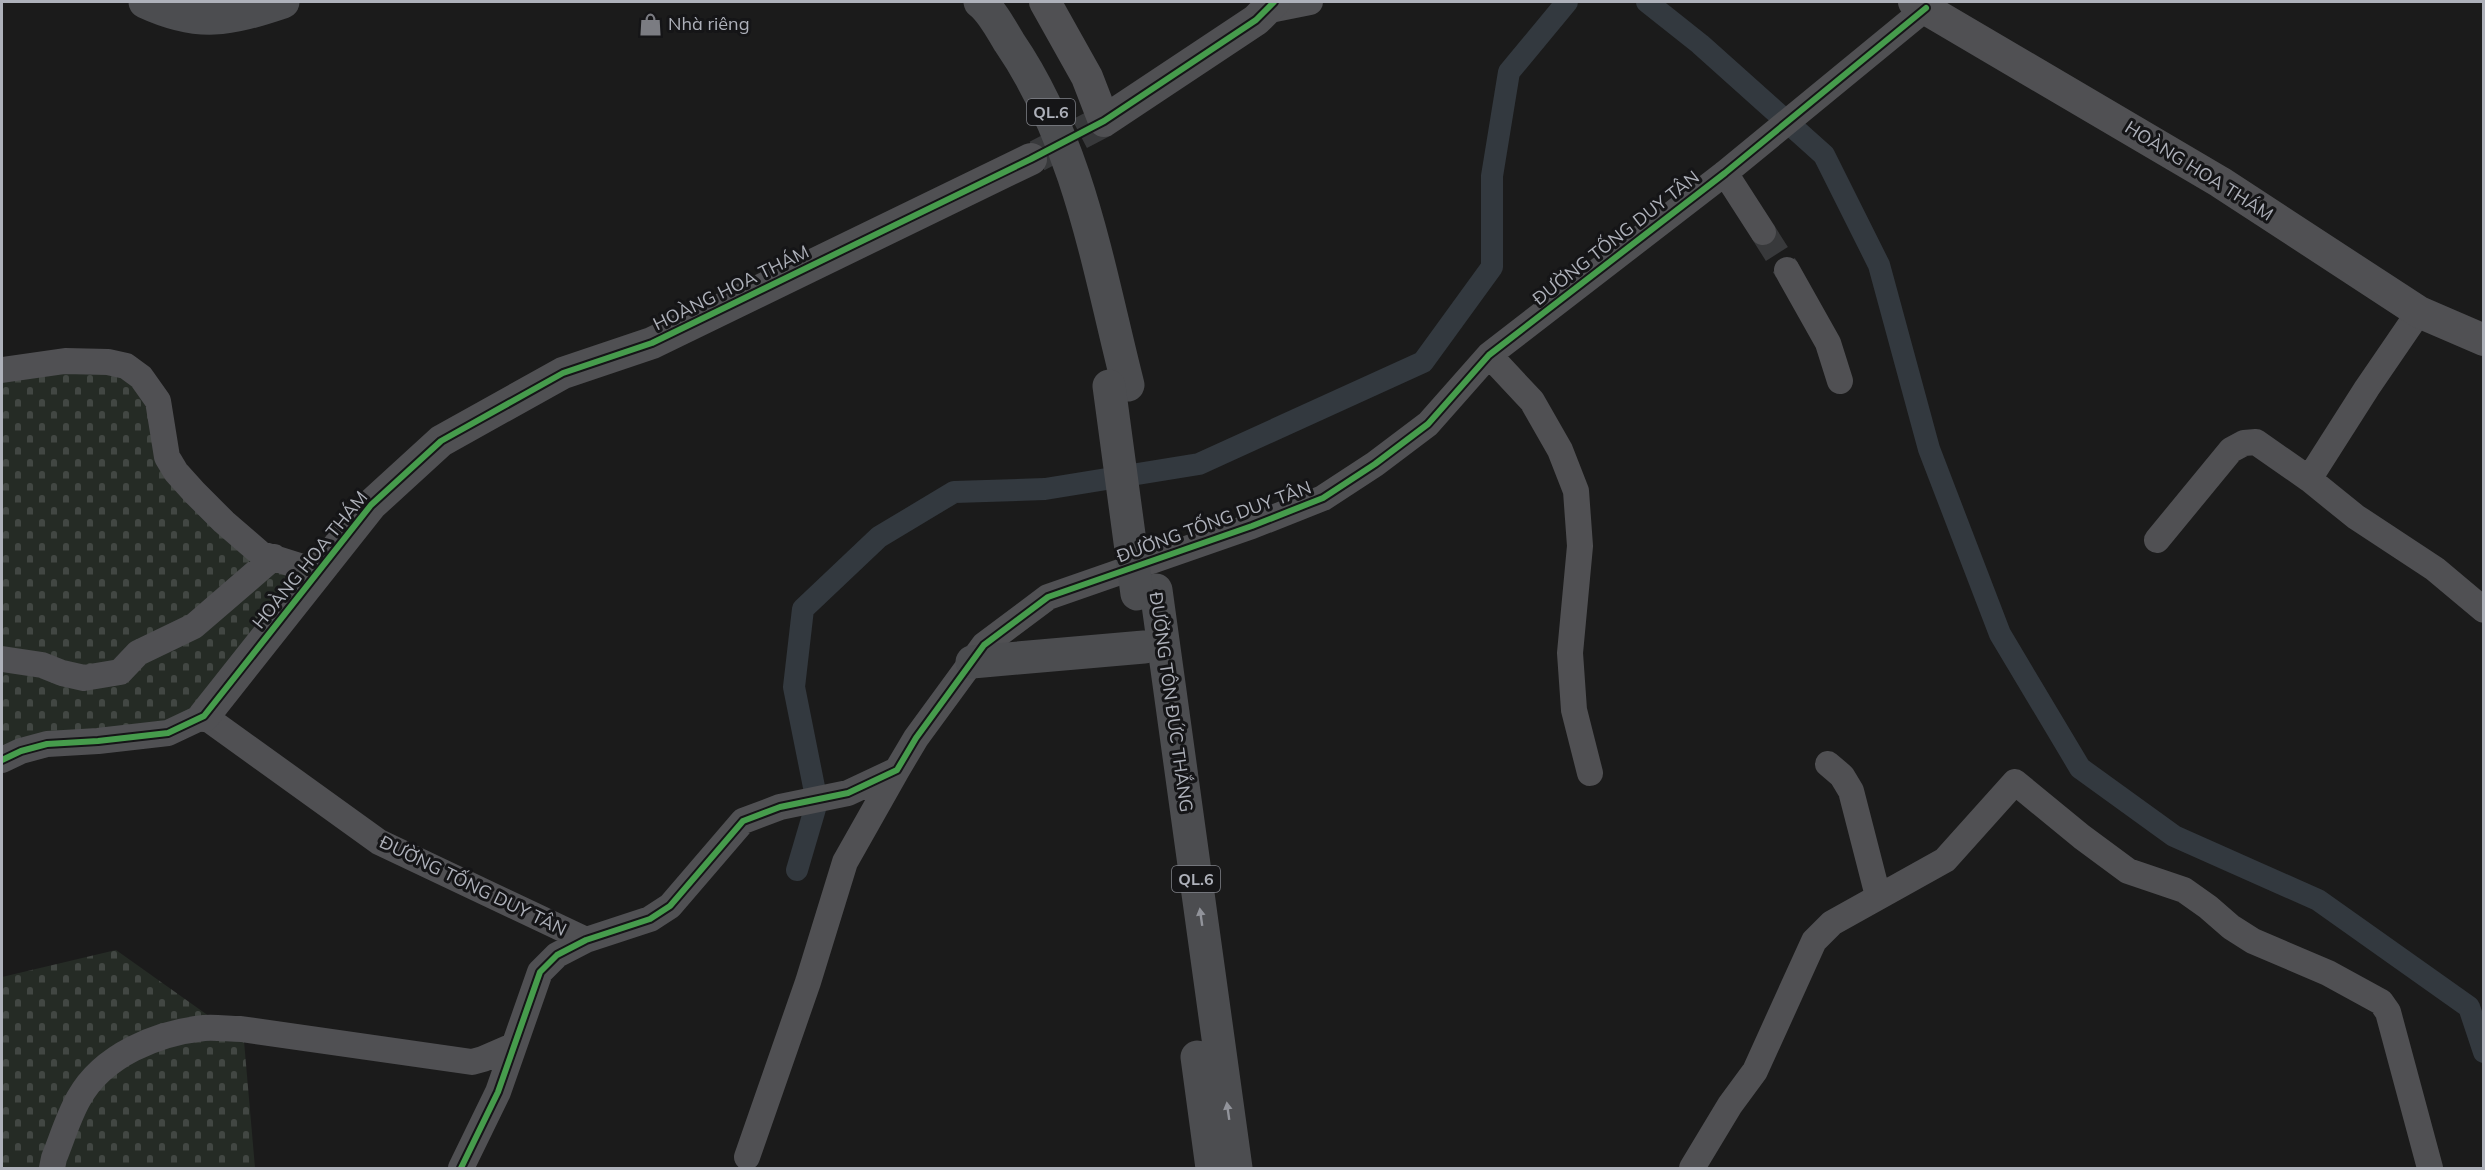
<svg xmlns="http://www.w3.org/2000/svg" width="2485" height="1170" font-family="Mulish,sans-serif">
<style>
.cemetery{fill:url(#cemetery-stones)}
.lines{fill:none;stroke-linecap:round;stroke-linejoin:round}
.canal{stroke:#33393f;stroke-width:22}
.minor-tunnel{stroke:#38393b;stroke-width:26;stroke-dasharray:26 13;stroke-linecap:butt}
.tertiary-tunnel{stroke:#38393b;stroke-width:32;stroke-dasharray:32 16;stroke-linecap:butt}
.minor{stroke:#505053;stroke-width:26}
.tertiary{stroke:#505053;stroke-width:32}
.trunk{stroke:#4c4d50;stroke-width:33}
.trunk-bridge{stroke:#4c4d50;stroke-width:33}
.cycleway-casing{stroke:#151517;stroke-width:10}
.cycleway{stroke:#469c4c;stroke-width:6}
.oneway{fill:#91939a}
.labels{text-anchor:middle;stroke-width:6;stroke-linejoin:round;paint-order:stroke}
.shield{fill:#151517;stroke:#808289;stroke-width:1.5}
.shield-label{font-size:16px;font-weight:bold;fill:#aeb1ba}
.poi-label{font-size:18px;fill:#aeb1ba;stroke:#151517;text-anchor:start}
.street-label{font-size:18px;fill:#aeb1ba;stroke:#151517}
</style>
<defs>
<pattern id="cemetery-stones" width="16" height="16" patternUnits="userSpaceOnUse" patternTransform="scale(1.5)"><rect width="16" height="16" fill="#252b25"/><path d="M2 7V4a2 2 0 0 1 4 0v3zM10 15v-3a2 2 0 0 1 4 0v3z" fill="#424743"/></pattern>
</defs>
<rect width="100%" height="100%" fill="#1b1b1b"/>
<path class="cemetery" d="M126,366L194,492L313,579L204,716L129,737L2,746V379Z
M116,950L244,1041L255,1168H2V977Z"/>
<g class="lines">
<path class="canal" d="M1647,2L1700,44L1824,155L1879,265L1929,449L2000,634L2080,768L2174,836L2318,900L2469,1007L2484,1052
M797,870L817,802L794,687L803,609L879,537L954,492L1045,489L1199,464L1423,362L1492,267V176L1509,72L1567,2"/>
<path class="minor-tunnel" d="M1763,232L1787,270"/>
<path class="tertiary-tunnel" d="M1037,156L1104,121"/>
<path class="minor" d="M1265,11L1310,2
M1725,173L1763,232
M1787,270L1828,343L1840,381
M2419,312L2367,388L2309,479L2356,517L2435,569L2484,610
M1489,355L1532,401L1560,450L1576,491L1580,546L1570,653L1574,710L1590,773
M2,370L65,361L108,362L126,366L141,377L158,401L167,457L176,472L194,492L224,522L261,554L318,572
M2157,540L2231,450L2244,443L2256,442L2309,479
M2,659L42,665L62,673L84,678L120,672L138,653L194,626L274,557
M2,760L21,751L47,744L98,741L168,733L204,716L379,842L586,940
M1828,764L1842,776L1851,791L1878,896
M747,1157L808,982L845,862L897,770
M52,1168L54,1158C62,1139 68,1117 79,1098C103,1055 157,1033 204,1028C216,1027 229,1029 241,1029L472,1062L483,1059L513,1046
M461,1168L498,1092L540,972L557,955L586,940L650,919L670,906L743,821L780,807L848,793L897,770L916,738L984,645L1048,597L1252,526L1323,498L1375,464L1428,424L1489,355L1725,173L1926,8
M1692,1168L1730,1105L1755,1071L1814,941L1832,923L1945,860L2015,782L2082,837L2128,871L2184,890L2208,907L2231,927L2253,941L2328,973L2381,1002L2388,1012L2430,1168"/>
<path class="tertiary" d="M1045,2L1087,77L1104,121L1256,20L1274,2
M1914,2L2220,182L2419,312L2484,340
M204,716L371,505L441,441L563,373L652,343L1031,159"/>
<path class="trunk" d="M145,2C199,27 229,20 283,2
M980,2C992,11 1001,29 1009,42C1079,144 1098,267 1128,385
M1156,590L1236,1168
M972,662L1144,647
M1197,1057L1212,1168"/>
<path class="trunk-bridge" d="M1109,386L1137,594"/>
<defs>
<path id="cycleway" d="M2,760L21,751L47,744L98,741L168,733L204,716L371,505L441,441L563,373L652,343L1031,159L1104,121L1256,20L1274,2
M461,1168L498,1092L540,972L557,955L586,940L650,919L670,906L743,821L780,807L848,793L897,770L916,738L984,645L1048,597L1252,526L1323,498L1375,464L1428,424L1489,355L1725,173L1926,8"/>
</defs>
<use href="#cycleway" class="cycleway-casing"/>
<use href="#cycleway" class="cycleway"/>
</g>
<defs><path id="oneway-solid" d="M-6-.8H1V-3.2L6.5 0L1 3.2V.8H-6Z" transform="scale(1.5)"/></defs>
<g class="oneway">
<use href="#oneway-solid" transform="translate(1201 917) rotate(-98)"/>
<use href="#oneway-solid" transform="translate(1228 1111) rotate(-98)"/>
</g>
<defs>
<symbol id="shop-bare" viewBox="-9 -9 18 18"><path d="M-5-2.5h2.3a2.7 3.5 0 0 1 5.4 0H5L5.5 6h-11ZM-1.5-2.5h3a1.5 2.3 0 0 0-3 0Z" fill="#7b7c82" stroke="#151517" stroke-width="2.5" paint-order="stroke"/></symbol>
</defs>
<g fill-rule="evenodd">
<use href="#shop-bare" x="634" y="8" width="33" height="33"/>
</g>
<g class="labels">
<g class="shield">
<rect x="1027" y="99" width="48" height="26" rx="4.5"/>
<rect x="1172" y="866" width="48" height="26" rx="4.5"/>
</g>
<g class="shield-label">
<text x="1051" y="118">QL.6</text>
<text x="1196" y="885">QL.6</text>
</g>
<g class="poi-label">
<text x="668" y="30">Nhà riêng</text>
</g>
<g class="street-label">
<text transform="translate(2199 171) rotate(32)" y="6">HOÀNG HOA THÁM</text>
<text transform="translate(1616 238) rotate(-38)" y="6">ĐƯỜNG TỐNG DUY TÂN</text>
<text transform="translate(731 288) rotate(-26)" y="6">HOÀNG HOA THÁM</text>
<text transform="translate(1214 522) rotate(-20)" y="6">ĐƯỜNG TỐNG DUY TÂN</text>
<text transform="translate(310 560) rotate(-51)" y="6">HOÀNG HOA THÁM</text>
<text transform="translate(1171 702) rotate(82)" y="6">ĐƯỜNG TÔN ĐỨC THẮNG</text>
<text transform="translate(473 886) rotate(26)" y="6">ĐƯỜNG TỐNG DUY TÂN</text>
</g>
</g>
<rect width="2485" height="1170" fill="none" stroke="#aeb1ba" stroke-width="6"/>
</svg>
